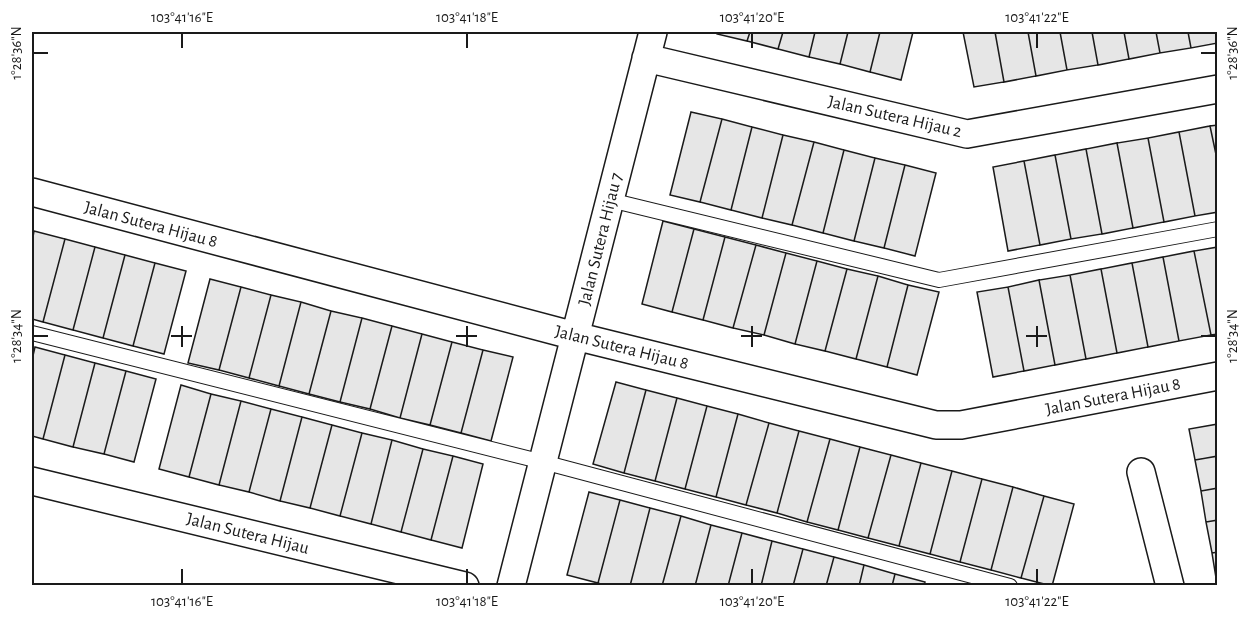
<svg xmlns="http://www.w3.org/2000/svg" width="1249" height="617" font-family="'Alegreya Sans',sans-serif">
<style>
.building{fill:#e6e6e6;stroke:#1a1a1a;stroke-width:1.5}
.lines{fill:none;stroke-linecap:round;stroke-linejoin:round}
.lane-casing{stroke:#1a1a1a;stroke-width:16}
.street-casing{stroke:#1a1a1a;stroke-width:30}
.lane{stroke:#fff;stroke-width:14}
.street{stroke:#fff;stroke-width:27}
.ticks{fill:none;stroke:#1a1a1a;stroke-width:2}
.labels{text-anchor:middle;stroke-width:4.5;stroke-linejoin:round;paint-order:stroke}
.street-label{font-size:18px;fill:#1a1a1a;stroke:#fff}
.neatline{fill:none;stroke:#1a1a1a;stroke-width:2}
.ticks-label{font-size:15px;text-anchor:middle;fill:#1a1a1a}
</style>
<rect width="100%" height="100%" fill="#fff"/>
<path class="building" d="M717,32H750L747,41L717,34Z
M750,32H783L778,49L747,41Z
M783,32H815L809,57L778,49Z
M815,32H848L840,64L809,57Z
M848,32H880L870,72L840,64Z
M880,32H913L901,80L870,72Z
M963,32H995L1004,82L974,87Z
M995,32H1028L1036,76L1004,82Z
M1028,32H1060L1067,70L1036,76Z
M1060,32H1092L1098,65L1067,70Z
M1092,32H1124L1129,59L1098,65Z
M1124,32H1156L1160,53L1129,59Z
M1156,32H1188L1191,48L1160,53Z
M1188,32H1218V43L1191,48Z
M691,112L722,119L700,202L670,195Z
M722,119L752,127L731,210L700,202Z
M1218,125V164L1210,126Z
M1210,126L1218,164V212L1195,216L1179,132Z
M752,127L783,135L762,218L731,210Z
M1179,132L1195,216L1164,222L1148,138Z
M783,135L814,142L792,225L762,218Z
M1148,138L1164,222L1133,228L1117,143Z
M814,142L844,150L823,233L792,225Z
M1117,143L1133,228L1102,234L1086,149Z
M1086,149L1102,234L1071,239L1055,155Z
M844,150L875,158L854,241L823,233Z
M1055,155L1071,239L1040,245L1024,161Z
M875,158L905,165L884,248L854,241Z
M1024,161L1040,245L1008,251L993,167Z
M905,165L936,173L915,256L884,248Z
M663,221L694,229L672,312L642,304Z
M694,229L725,237L703,320L672,312Z
M34,231L65,239L43,322L32,319V242Z
M725,237L756,245L733,328L703,320Z
M65,239L95,247L73,330L43,322Z
M756,245L786,253L764,335L733,328Z
M95,247L125,255L103,338L73,330Z
M1218,247V334L1211,335L1194,251Z
M1194,251L1211,335L1179,341L1163,257Z
M786,253L817,261L795,344L764,335Z
M125,255L155,263L133,346L103,338Z
M1163,257L1179,341L1148,347L1132,263Z
M817,261L847,269L825,351L795,344Z
M155,263L186,271L164,354L133,346Z
M1132,263L1148,347L1117,353L1101,269Z
M847,269L878,276L856,359L825,351Z
M1101,269L1117,353L1086,359L1070,275Z
M1070,275L1086,359L1055,365L1039,280Z
M878,276L908,285L887,367L856,359Z
M210,279L241,287L219,370L188,363Z
M1039,280L1055,365L1024,371L1008,287Z
M908,285L939,292L917,375L887,367Z
M241,287L271,295L249,378L219,370Z
M1008,287L1024,371L993,377L977,292Z
M271,295L301,302L279,386L249,378Z
M301,302L331,311L309,394L279,386Z
M331,311L362,318L340,402L309,394Z
M362,318L392,326L370,409L340,402Z
M392,326L422,334L400,418L370,409Z
M422,334L452,342L430,425L400,418Z
M452,342L483,350L461,433L430,425Z
M35,347L65,355L43,439L32,436V360Z
M483,350L513,357L491,441L461,433Z
M65,355L95,363L73,447L43,439Z
M95,363L126,371L104,454L73,447Z
M126,371L156,379L134,462L104,454Z
M616,382L646,390L624,473L593,464Z
M181,385L211,394L189,477L159,469Z
M646,390L677,398L655,481L624,473Z
M211,394L241,401L219,485L189,477Z
M677,398L707,406L685,489L655,481Z
M241,401L271,409L249,492L219,485Z
M707,406L738,414L716,497L685,489Z
M271,409L302,417L280,501L249,492Z
M738,414L769,423L746,505L716,497Z
M302,417L332,425L310,508L280,501Z
M769,423L799,431L777,513L746,505Z
M1218,424V456L1195,460L1189,429Z
M332,425L362,433L340,516L310,508Z
M799,431L830,439L807,522L777,513Z
M362,433L392,440L371,524L340,516Z
M830,439L860,447L838,530L807,522Z
M392,440L423,449L401,532L371,524Z
M860,447L891,455L868,538L838,530Z
M423,449L453,456L431,540L401,532Z
M891,455L921,463L899,546L868,538Z
M453,456L483,464L462,548L431,540Z
M1218,456V488L1201,491L1195,460Z
M921,463L952,471L930,554L899,546Z
M952,471L982,479L960,562L930,554Z
M982,479L1013,487L991,570L960,562Z
M1013,487L1044,496L1021,578L991,570Z
M1218,488V520L1206,522L1201,491Z
M589,492L620,500L598,583L567,575Z
M1044,496L1074,504L1052,586L1021,578Z
M620,500L650,508L630,586H606L598,583Z
M650,508L681,516L662,586H630Z
M681,516L711,525L695,586H662Z
M1218,520V552L1212,553L1206,522Z
M711,525L742,533L728,586H695Z
M742,533L772,541L761,586H728Z
M772,541L803,549L793,586H761Z
M803,549L834,557L826,586H793Z
M1218,552V584H1217L1212,553Z
M834,557L864,565L859,586H826Z
M864,565L895,574L892,586H859Z
M895,574L925,582L924,586H892Z"/>
<g class="lines">
<defs>
<path id="lane" d="M610,200L939,280L1218,229
M32,333L543,462L1010,586"/>
<path id="street" d="M646,58L967,134L1218,89
M32,192L575,336L936,425H961L1218,376
M1141,472L1170,586
M32,481L465,586
M511,586L653,32"/>
</defs>
<use href="#lane" class="lane-casing"/>
<use href="#street" class="street-casing"/>
<use href="#lane" class="lane"/>
<use href="#street" class="street"/>
</g>
<path class="ticks" d="M182,33V48M467,33V48M752,33V48M1037,33V48M33,53H48M1201,53H1216M182,326V347M467,326V347M752,326V347M1037,326V347M33,336H48M171,336H192M456,336H477M741,336H762M1026,336H1047M1201,336H1216M182,569V584M467,569V584M752,569V584M1037,569V584"/>
<g class="labels">
<g class="street-label">
<text transform="translate(895 116) rotate(13)" y="6">Jalan Sutera Hijau 2</text>
<text transform="translate(151 224) rotate(15)" y="6">Jalan Sutera Hijau 8</text>
<text transform="translate(600 239) rotate(-76)" y="6">Jalan Sutera Hijau 7</text>
<text transform="translate(622 347) rotate(14)" y="6">Jalan Sutera Hijau 8</text>
<text transform="translate(1113 396) rotate(-11)" y="6">Jalan Sutera Hijau 8</text>
<text transform="translate(248 533) rotate(14)" y="6">Jalan Sutera Hijau</text>
</g>
</g>
<rect width="1249" height="617" fill="none" stroke="#ffffff" stroke-width="66"/>
<rect x="33" y="33" width="1183" height="551" class="neatline"/>
<g class="ticks-label">
<text x="182" y="22">103°41'16"E</text>
<text x="467" y="22">103°41'18"E</text>
<text x="752" y="22">103°41'20"E</text>
<text x="1037" y="22">103°41'22"E</text>
<text transform="translate(16 53) rotate(-90)" y="5">1°28'36"N</text>
<text transform="translate(1232 53) rotate(-90)" y="5">1°28'36"N</text>
<text transform="translate(16 336) rotate(-90)" y="5">1°28'34"N</text>
<text transform="translate(1232 336) rotate(-90)" y="5">1°28'34"N</text>
<text x="182" y="606">103°41'16"E</text>
<text x="467" y="606">103°41'18"E</text>
<text x="752" y="606">103°41'20"E</text>
<text x="1037" y="606">103°41'22"E</text>
</g>
</svg>
